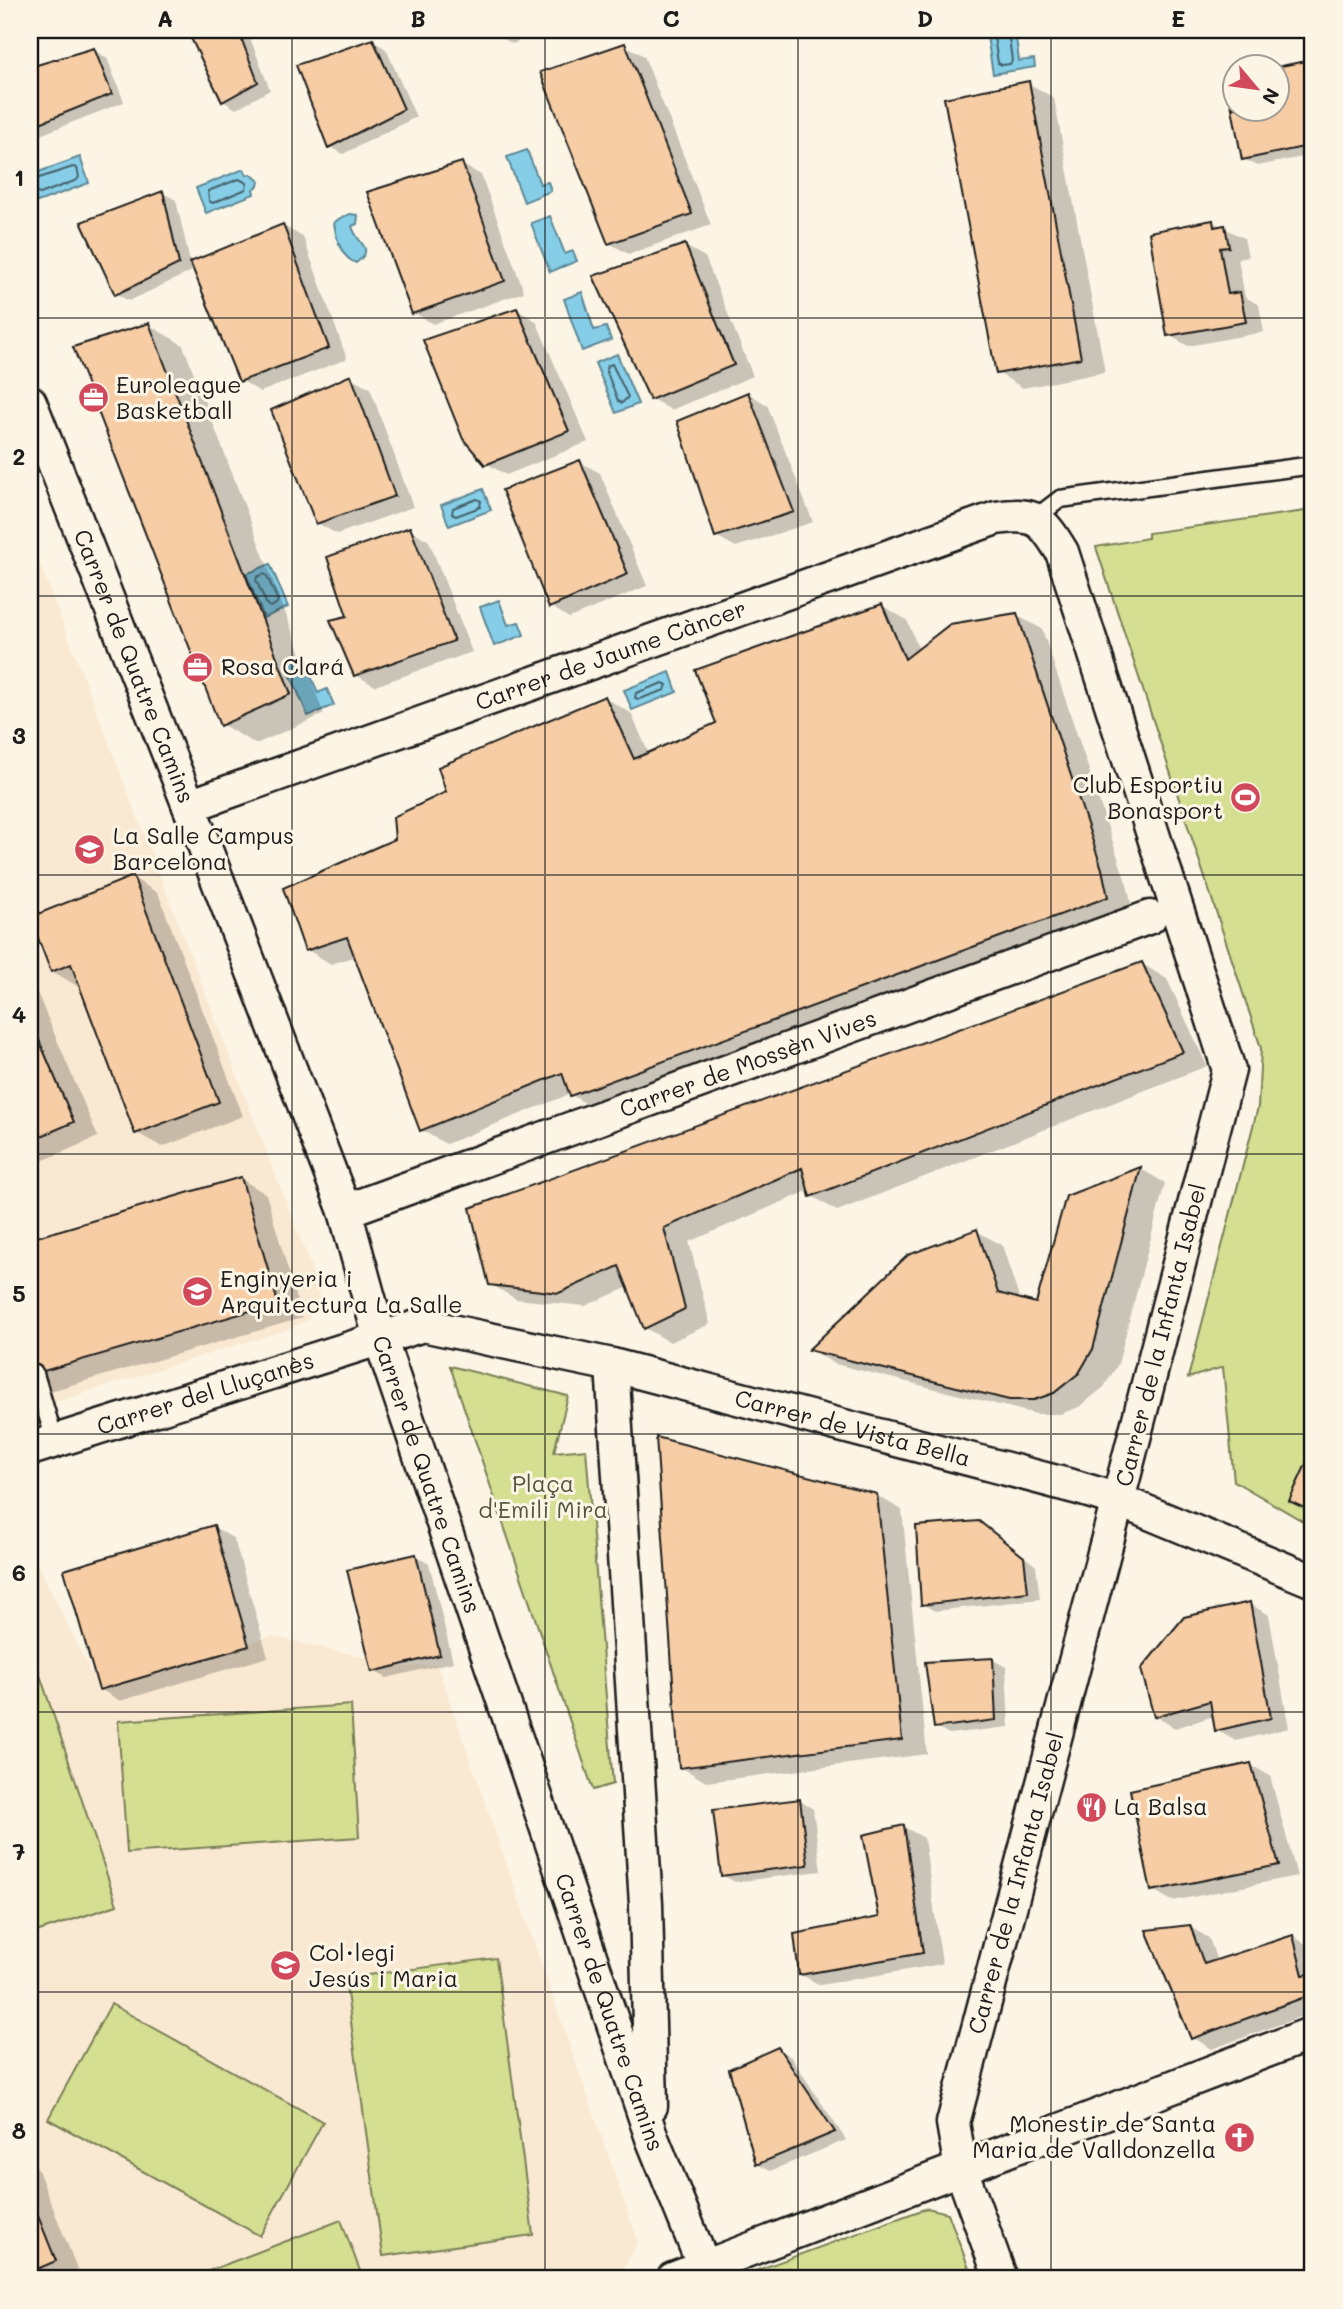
<svg xmlns="http://www.w3.org/2000/svg" width="1343" height="2309" font-family="Mali,sans-serif">
<style>
.built{fill:#fae9d2}
.green{fill:#d4df92;stroke:#787e57;stroke-width:2}
.water{fill:#86cee7;stroke:#5c8796;stroke-width:2}
.shadow{fill:#0003}
.lines{fill:none;stroke-linecap:round;stroke-linejoin:round}
.shore{stroke:#46636d;stroke-width:2}
.building{fill:#f6cda5;stroke:#1c1c1c;stroke-width:2}
.lane-casing{stroke:#1c1c1c;stroke-width:21}
.street-casing{stroke:#1c1c1c;stroke-width:37}
.lane{stroke:#fcf5e5;stroke-width:16}
.street{stroke:#fcf5e5;stroke-width:32}
.grid{fill:none;stroke:#1c1c1c;stroke-width:2;stroke-opacity:0.55}
.labels{text-anchor:middle;stroke-width:6;stroke-linejoin:round;paint-order:stroke}
.poi-label{font-size:23px;fill:#1c1c1c;stroke:#fcf5e5;text-anchor:start}
.street-label{font-size:23px;fill:#1c1c1c;stroke:#fcf5e5}
.park-label{font-size:23px;fill:#53563f;stroke:#fcf5e5}
.neatline{fill:none;stroke:#1c1c1c;stroke-width:2.5}
.grid-label{font-size:23px;text-anchor:middle;font-weight:bold;fill:#1c1c1c}
</style>
<rect width="100%" height="100%" fill="#fcf5e5"/>
<filter id="ink" filterUnits="userSpaceOnUse"><feTurbulence type="fractalNoise" baseFrequency=".0143" numOctaves="2"/><feDisplacementMap in="SourceGraphic" scale="14" xChannelSelector="R" yChannelSelector="G"/><feConvolveMatrix kernelMatrix="1 2 1 2 8 2 1 2 1" color-interpolation-filters="sRGB"/></filter>
<g filter="url(#ink)">
<path class="built" d="M30,538L318,1285L319,1298L316,1310L306,1321L292,1328L30,1410Z
M30,1548L100,1691L271,1636L407,1667L437,1664L638,2241L625,2266L611,2279H30Z"/>
<path class="green" d="M1313,510V1527L1234,1481L1223,1367L1188,1378L1258,1107L1261,1048L1096,547L1148,538V533Z
M450,1366L568,1396L554,1452L586,1449L613,1784L593,1790Z
M37,1666L117,1905L30,1934V1669Z
M351,1705L359,1837L127,1853L118,1721Z
M496,1958L533,2235L383,2256L345,1978Z
M111,2004L323,2122L260,2236L48,2119Z
M927,2208L948,2213L973,2279H748L752,2272Z
M341,2220L363,2279H188Z"/>
<path class="water" d="M986,30H1015L1019,61L1034,59L1035,67L993,74Z
M527,150L540,184L548,182L551,191L524,202L507,157Z
M80,157L89,183L35,203L30,190V175Z
M244,169L247,175L251,174L259,181L258,186L253,189L254,194L206,213L196,188Z
M350,214L358,215L357,224L352,226C356,244 377,247 356,263C341,258 336,237 334,223L340,218Z
M550,216L565,254L573,251L577,261L550,272L531,223Z
M582,292L594,330L606,327L611,340L582,351L564,299Z
M617,354L638,404L616,413L595,363Z
M483,489L491,510L449,526L441,505Z
M270,564L288,607L264,618L246,574Z
M499,600L508,625L519,622L524,635L494,646L480,607Z
M302,655L318,693L327,689L334,705L308,716L285,662Z
M670,672L677,692L632,710L624,690Z"/>
<path class="shadow" d="M189,30H247L270,90L236,109L223,101Z
M492,30H541L513,44L493,33Z
M373,41L386,49L416,117L343,154L330,147Z
M625,45L644,56L711,225L629,254L609,243Z
M94,50L107,58L124,102L30,139V69Z
M1306,63L1313,67V155L1257,166L1244,159L1228,78L1234,77V108H1276Z
M1028,83L1054,98L1105,372L1023,388L998,373Z
M461,164L481,175L524,292L433,324L413,312Z
M163,193L176,200L192,271L129,301L116,294Z
M1212,222L1244,238L1248,257L1238,259L1245,297L1259,305L1264,332L1188,346L1169,335Z
M283,226L303,237L347,359L260,392L241,380Z
M685,246L705,257L753,376L671,410L652,399Z
M517,310L536,321L588,442L506,475L486,463Z
M149,325L183,345L324,714L256,744L221,724Z
M350,377L370,388L413,507L337,534L317,523Z
M748,393L767,405L813,522L736,547L716,536Z
M580,462L600,473L647,586L569,618L550,606Z
M410,529L429,541L472,652L375,686L356,675L349,617Z
M881,605L907,620L919,650L1016,615L1042,629L1127,885L1133,911L596,1110L570,1094L446,1144L421,1130L356,956L331,964L306,949L397,840L448,793L605,698L631,713L649,754L718,724Z
M133,878L158,893L243,1116L162,1147L137,1133L81,984L77,986L52,971Z
M1142,964L1167,979L1207,1066L837,1211L812,1196L810,1190L689,1242L710,1324L670,1342L645,1328L629,1287L585,1306L516,1299L490,1284Z
M30,976L98,1137L30,1166Z
M1141,1169L1165,1183L1118,1364L1104,1387L1079,1407L1060,1414H1036L835,1364L811,1350L976,1231L1002,1245L1020,1301L1038,1306L1067,1197Z
M241,1179L266,1194L302,1318L30,1397V1241Z
M876,1495L902,1510L927,1754L706,1782L681,1767Z
M978,1523L992,1530L1036,1566L1040,1599L935,1611L922,1604Z
M214,1527L234,1539L268,1657L120,1701L100,1689Z
M416,1556L429,1563L453,1662L387,1678L373,1671Z
M1250,1604L1269,1615L1289,1728L1236,1741L1216,1730L1214,1716L1175,1728L1156,1716Z
M993,1660L1006,1667L1009,1727L949,1734L936,1727Z
M1251,1765L1270,1776L1297,1876L1172,1901L1153,1890Z
M800,1801L813,1809L821,1871L735,1882L722,1875Z
M904,1827L924,1838L942,1964L820,1985L800,1974L881,1919Z
M1190,1927L1209,1938L1217,1961L1293,1936L1312,1948L1313,2012L1212,2049L1192,2037Z
M778,2049L791,2057L846,2140L770,2171L757,2164Z
M30,2150L80,2276L72,2279H30Z"/>
<g class="lines">
<path class="shore" d="M993,30L998,63L1002,65L1010,64L1012,61L1008,30
M239,179L247,183L246,189L213,203L209,201L208,191Z
M30,181L73,167L77,168L79,177L77,180L40,194L30,191
M612,364L628,397L622,403L618,401L606,370L607,366Z
M477,499L481,501L480,507L456,516L452,514L453,508Z
M264,574L267,576L278,601L276,604L270,607L267,605L256,580L257,577Z
M663,683L667,685L665,690L639,699L635,698L636,693Z"/>
</g>
<path class="building" d="M187,30H238L258,82L222,102Z
M373,39L404,109L328,148L296,65Z
M625,43L692,214L608,244L540,72Z
M94,48L112,94L30,127V67Z
M1306,61L1313,96V145L1242,160L1226,77L1234,75V108H1276V67Z
M1029,81L1081,358L996,374L944,98Z
M462,162L505,281L412,314L367,192Z
M163,191L179,264L115,295L81,222Z
M1213,220L1214,227L1225,225L1229,247L1220,248L1228,294L1240,292L1246,322L1167,336L1149,232Z
M283,224L329,348L239,382L190,262Z
M685,244L734,365L650,400L593,276Z
M517,308L569,431L485,465L463,439L423,340Z
M149,323L291,694L220,726L73,347Z
M351,375L395,496L316,524L271,410Z
M748,392L794,512L715,537L677,421Z
M580,460L628,574L549,608L502,490Z
M410,527L454,641L354,676L330,620L347,616L327,557Z
M882,604L905,659L950,624L1017,613L1102,869L1108,897L570,1096L562,1073L420,1131L347,937L305,951L283,888L395,839L393,817L446,792L438,767L605,696L634,759L716,723L695,670Z
M133,876L219,1102L135,1134L71,964L51,972L30,917Z
M1142,962L1183,1052L810,1197L802,1168L664,1228L685,1309L644,1329L619,1266L559,1293L489,1285L470,1208Z
M30,1019L74,1122L30,1141Z
M1141,1167L1093,1349L1079,1373L1054,1393L1034,1400H1009L808,1350L908,1255L977,1229L998,1293L1036,1303L1066,1196Z
M241,1177L278,1303L30,1375V1239Z
M656,1437L877,1494L902,1740L679,1768Z
M1306,1464L1313,1467V1512L1289,1501Z
M979,1521L1024,1557L1028,1592L921,1605L916,1526Z
M214,1525L249,1646L99,1690L64,1570Z
M416,1554L440,1655L372,1672L347,1570Z
M1250,1602L1271,1718L1215,1731L1210,1701L1154,1717L1141,1669L1184,1617Z
M993,1658L996,1720L934,1728L925,1662Z
M1251,1763L1279,1865L1151,1891L1130,1790Z
M800,1799L808,1865L721,1876L713,1810Z
M904,1825L923,1953L799,1975L794,1934L879,1917L863,1835Z
M1190,1925L1204,1964L1293,1935L1303,1975L1313,1973V1994L1191,2039L1146,1930Z
M778,2047L835,2132L756,2165L729,2069Z
M30,2196L56,2261L30,2272Z"/>
<g class="lines">
<defs>
<path id="lane" d="M1034,519L1060,499L1313,465
M35,1374L55,1441"/>
<g id="street">
<path id="s1" d="M30,402L189,806L345,1211L380,1338L652,2138L709,2279"/>
<path id="s2" d="M189,806L996,518C1036,512 1042,519 1062,552L1229,1070L1118,1500L953,2123L961,2169L1001,2279"/>
<path id="s3" d="M345,1211L1150,917"/>
<path d="M612,1365L646,1904L651,2106"/>
<path id="s4" d="M30,1449L423,1325L612,1365L1079,1488L1118,1500L1313,1581"/>
<path d="M673,2279L1313,2033"/>
</g>
</defs>
<use href="#lane" class="lane-casing"/>
<use href="#street" class="street-casing"/>
<use href="#lane" class="lane"/>
<use href="#street" class="street"/>
</g>
</g>
<path class="grid" d="M292,30V2279M545,30V2279M798,30V2279M1051,30V2279M30,318H1313M30,596H1313M30,875H1313M30,1154H1313M30,1434H1313M30,1712H1313M30,1992H1313"/>
<defs>
<symbol id="office-disc" viewBox="-11 -11 22 22"><circle r="9.5" fill="#d1495b" stroke="#fcf5e5"/><path d="M-6-3h4V-5.5h4V-3h4V5H-6ZM-1-4.5V-3h2v-1.5ZM-6 0V1H6V0Z" fill="#fff"/></symbol>
<symbol id="stadium-disc" viewBox="-11 -11 22 22"><circle r="9.5" fill="#d1495b" stroke="#fcf5e5"/><path d="M0-5a6.5 5 0 1 0 0 10a6.5 5 0 1 0 0-10ZM-3.5-1.8h7v3.6h-7Z" fill="#fff"/></symbol>
<symbol id="university-disc" viewBox="-11 -11 22 22"><circle r="9.5" fill="#d1495b" stroke="#fcf5e5"/><path d="M0-5L7-2L0 1L-7-2ZM-4 1L0 2.5L4 1V4Q0 6-4 4Z" fill="#fff"/></symbol>
<symbol id="restaurant-disc" viewBox="-11 -11 22 22"><circle r="9.5" fill="#d1495b" stroke="#fcf5e5"/><path d="M-5-6h1v4h1v-4h1v4h1v-4h1v5L-1.5 .5V6h-2V.5L-5-1ZM5-6V6H3V1.5H1.5Q1.5-4 5-6Z" fill="#fff"/></symbol>
<symbol id="school-disc" viewBox="-11 -11 22 22"><circle r="9.5" fill="#d1495b" stroke="#fcf5e5"/><path d="M0-5L7-2L0 1L-7-2ZM-4 1L0 2.5L4 1V4Q0 6-4 4Z" fill="#fff"/></symbol>
<symbol id="church-disc" viewBox="-11 -11 22 22"><circle r="9.5" fill="#d1495b" stroke="#fcf5e5"/><path d="M-1.2-6h2.4v3.5h3.3v2.4h-3.3V6h-2.4V-.1h-3.3v-2.4h3.3Z" fill="#fff"/></symbol>
</defs>
<g fill-rule="evenodd">
<use href="#office-disc" x="76" y="380" width="35" height="35"/>
<use href="#office-disc" x="180" y="650" width="35" height="35"/>
<use href="#stadium-disc" x="1228" y="780" width="35" height="35"/>
<use href="#university-disc" x="72" y="832" width="35" height="35"/>
<use href="#university-disc" x="180" y="1274" width="35" height="35"/>
<use href="#restaurant-disc" x="1074" y="1790" width="35" height="35"/>
<use href="#school-disc" x="268" y="1948" width="35" height="35"/>
<use href="#church-disc" x="1222" y="2120" width="35" height="35"/>
</g>
<g class="labels">
<g class="poi-label">
<text x="116" y="393">Euroleague<tspan x="116" dy="26">Basketball</tspan></text>
<text x="221" y="675">Rosa Clará</text>
<text x="1223" y="793" text-anchor="end">Club Esportiu<tspan x="1223" dy="26">Bonasport</tspan></text>
<text x="113" y="844">La Salle Campus<tspan x="113" dy="26">Barcelona</tspan></text>
<text x="220" y="1287">Enginyeria i<tspan x="220" dy="26">Arquitectura La Salle</tspan></text>
<text x="1114" y="1815">La Balsa</text>
<text x="309" y="1961">Col·legi<tspan x="309" dy="26">Jesús i Maria</tspan></text>
<text x="1216" y="2132" text-anchor="end">Monestir de Santa<tspan x="1216" dy="26">Maria de Valldonzella</tspan></text>
</g>
<g class="street-label">
<text dy="8" stroke="none"><textPath href="#s2" startOffset="448">Carrer de Jaume Càncer</textPath></text>
<text dy="8" stroke="none"><textPath href="#s1" startOffset="284">Carrer de Quatre Camins</textPath></text>
<text dy="8" stroke="none"><textPath href="#s3" startOffset="429">Carrer de Mossèn Vives</textPath></text>
<text transform="translate(1161 1335) rotate(-76)" y="8">Carrer de la Infanta Isabel</text>
<text dy="8" stroke="none"><textPath href="#s4" startOffset="184">Carrer del Lluçanès</textPath></text>
<text dy="8" stroke="none"><textPath href="#s4" startOffset="854">Carrer de Vista Bella</textPath></text>
<text dy="8" stroke="none"><textPath href="#s1" startOffset="1144">Carrer de Quatre Camins</textPath></text>
<text transform="translate(1016 1883) rotate(-75)" y="8">Carrer de la Infanta Isabel</text>
<text dy="8" stroke="none"><textPath href="#s1" startOffset="1712">Carrer de Quatre Camins</textPath></text>
</g>
<g class="park-label">
<text x="543" y="1492">Plaça<tspan x="543" dy="26">d'Emili Mira</tspan></text>
</g>
</g>
<rect width="1343" height="2309" fill="none" stroke="#fcf5e5" stroke-width="77"/>
<g transform="translate(1256 88) rotate(119)"><circle r="33" fill="#fcf5e5" stroke="#a29e95" stroke-width="2"/>
<path d="M0-5L12 26L0 18L-12 26Z" fill="#d1495b"/>
<text y="-10" font-size="19" font-weight="bold" text-anchor="middle" fill="#1c1c1c">N</text>
</g>
<rect x="38" y="38" width="1266" height="2232" class="neatline"/>
<g class="grid-label">
<text x="165" y="27">A</text>
<text x="418" y="27">B</text>
<text x="671" y="27">C</text>
<text x="925" y="27">D</text>
<text x="1178" y="27">E</text>
<text x="19" y="186">1</text>
<text x="19" y="465">2</text>
<text x="19" y="744">3</text>
<text x="19" y="1023">4</text>
<text x="19" y="1302">5</text>
<text x="19" y="1581">6</text>
<text x="19" y="1860">7</text>
<text x="19" y="2139">8</text>
</g>
</svg>
